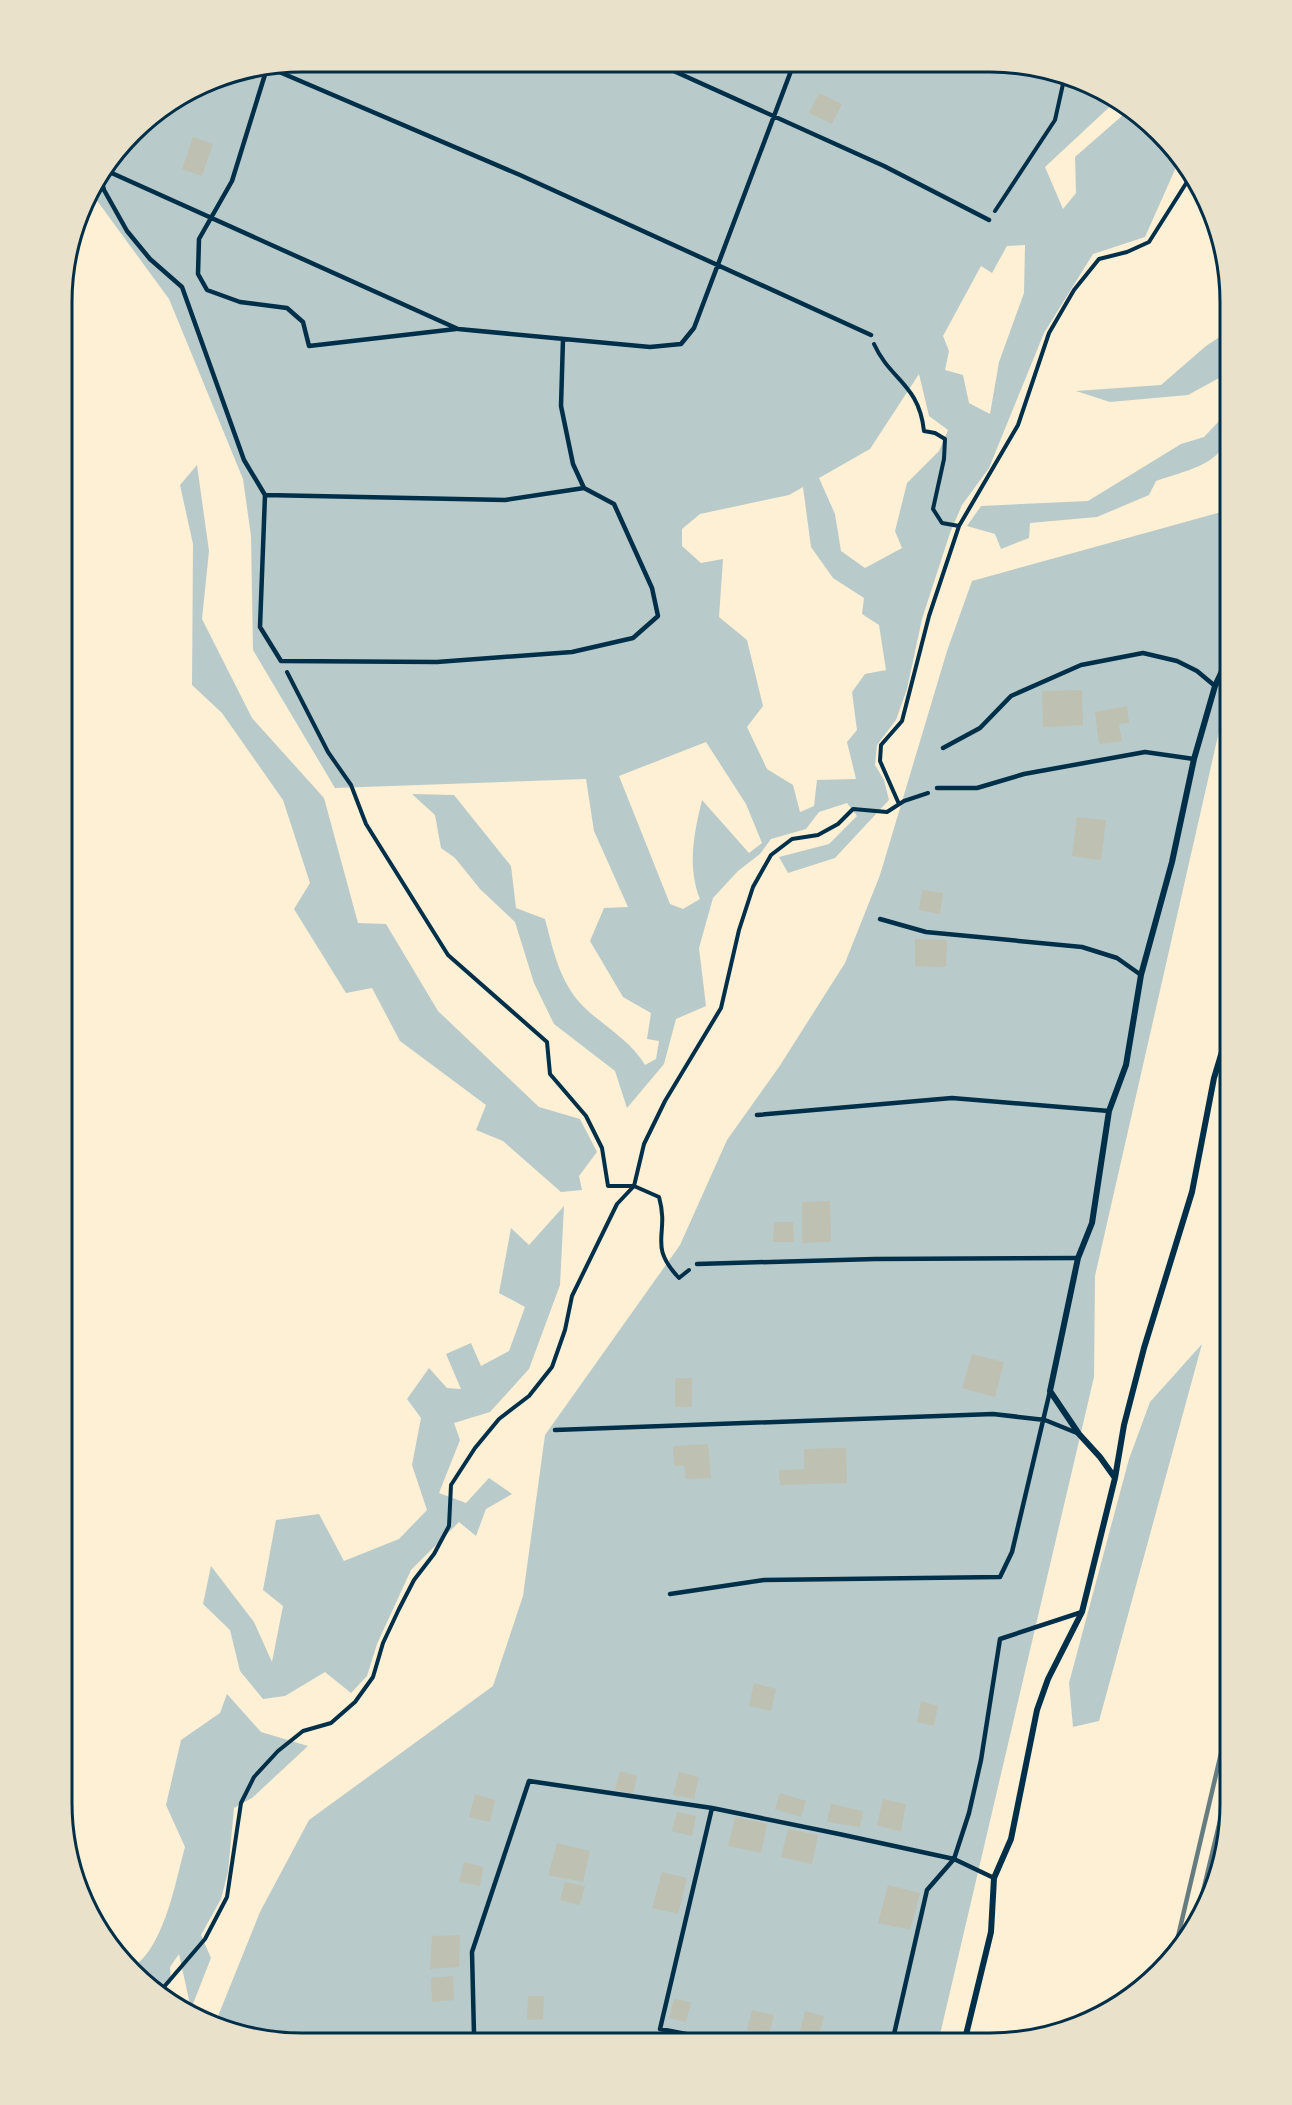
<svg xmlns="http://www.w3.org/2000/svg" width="1292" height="2105" font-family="'PT Sans Narrow',sans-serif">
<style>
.green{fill:#b9caca;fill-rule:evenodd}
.building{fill:#bec0b2}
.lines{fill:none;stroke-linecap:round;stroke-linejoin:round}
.path{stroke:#003049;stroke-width:4}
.service{stroke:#003049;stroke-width:4.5}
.minor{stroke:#003049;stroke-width:6}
.rail{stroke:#657d81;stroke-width:4.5}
.rim{fill:none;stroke:#003049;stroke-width:3}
</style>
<rect width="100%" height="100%" fill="#fdf0d5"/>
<path class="green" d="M302,62L1022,64L1083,80L1117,100L1045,167L1063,209L1076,193L1075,157L1131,108L1181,156L1145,237L1093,254L1044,333L989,468L962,505L950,533L922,619L907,689L896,720L877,745L875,765L884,780L889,800L835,858L788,873L779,857L829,844L857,816L847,803L819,812L806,829L771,839L760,854L738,871L713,898L699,948L706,1006L676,1019L664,1064L627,1108L615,1071L554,1024L534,983L515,922L480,889L455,858L441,848L435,815L412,794L454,795L511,866L516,908L545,919C553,949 559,980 581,1004C601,1025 630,1039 645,1065L656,1059L659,1041L647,1039L651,1013L623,997L590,941L604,908L628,907L594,831L586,779L335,788L253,650L251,536L243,479L169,299L90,191L143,121L210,80ZM1025,245L1024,293L999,362L990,414L969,403L963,375L945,370L949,351L943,336L981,266L992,273L1007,246ZM919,374L929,416L948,430L939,451L907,483L895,531L902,548L865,568L841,551L835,514L819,478L870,449ZM803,487L811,547L833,578L864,598L862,614L879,625L886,670L865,674L852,692L857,730L847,742L856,779L817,780L814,806L800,812L793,785L767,769L747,727L763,706L747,640L719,617L723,559L701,563L682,546V529L700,514L789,495ZM706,742L746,804L762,843L749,853L702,800C694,833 687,867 700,899L683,909L670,904L619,776Z
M1230,330V372L1188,395L1110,402L1076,391L1161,385L1206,346Z
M1222,418L1230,421C1230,464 1190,469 1156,481L1149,495L1097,517L1030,523L1029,538L1001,549L995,534L967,526L981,506L1088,501L1181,444L1204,437Z
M197,465L209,551L202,619L252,718L324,798L358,923L386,924L438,1011L539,1107L580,1119L597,1152L579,1176L582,1190L561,1192L503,1141L476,1130L486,1105L400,1041L372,988L346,993L294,909L310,883L283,800L222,713L192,685L193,544L180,485Z
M1225,511L1230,512V683L1095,1276L1094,1377L938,2043L271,2041L214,2026L260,1912L309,1820L493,1686L523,1596L545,1435L680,1245L727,1140L779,1067L845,963L880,875L947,651L972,581Z
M564,1206L560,1285L529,1369L490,1412L454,1423L460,1440L439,1493L466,1503L489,1478L512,1494L486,1509L476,1536L459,1522L411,1570L377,1644L367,1676L351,1693L325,1672L285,1696L263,1699L240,1671L230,1630L203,1604L211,1566L254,1622L272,1662L283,1606L263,1590L276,1520L319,1514L344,1561L399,1539L427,1510L412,1465L421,1418L407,1399L429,1368L447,1388L461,1389L446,1354L471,1343L481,1366L509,1351L525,1307L499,1293L511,1228L529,1245Z
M1202,1344L1099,1721L1073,1727L1069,1683L1129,1459L1150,1402Z
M227,1694L261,1732L308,1746L252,1798L234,1808L228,1872L221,1899L201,1935L211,1958L191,2009L179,1954L170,1967L171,1983L154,1992L130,1969C164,1950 175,1883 185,1847L166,1805L181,1740L220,1713Z"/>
<path class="building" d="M819,93L842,104L832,124L809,113Z
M193,137L213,144L202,176L182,169Z
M1082,690L1083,725L1043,727L1042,691Z
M1127,706L1129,723L1119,724L1122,741L1099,744L1095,712Z
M1077,817L1106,820L1101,860L1072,856Z
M922,890L943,893L940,914L919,910Z
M915,939L947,940L946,967L915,966Z
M830,1201L831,1242L802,1243V1202Z
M774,1222H793L794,1242H773Z
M972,1354L1004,1362L995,1397L962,1388Z
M675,1378H692V1407H675Z
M708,1444L711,1478L686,1479L684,1465L674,1466L673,1446Z
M846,1448L847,1483L780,1485L779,1470L804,1469V1449Z
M754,1683L776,1689L771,1711L749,1706Z
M921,1701L938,1706L934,1726L917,1722Z
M620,1771L637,1776L633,1794L615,1790Z
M679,1772L699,1777L694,1799L673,1795Z
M780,1793L806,1801L801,1817L775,1809Z
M475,1794L495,1800L490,1822L469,1817Z
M883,1799L906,1804L901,1832L877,1825Z
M831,1804L863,1811L860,1827L827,1822Z
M677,1812L696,1816L692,1836L672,1831Z
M735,1817L767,1824L761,1853L728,1846Z
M788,1829L818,1835L812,1864L781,1857Z
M557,1843L590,1851L583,1882L548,1875Z
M464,1862L483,1867L480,1886L459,1882Z
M662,1872L687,1878L678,1914L652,1908Z
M565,1882L585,1886L580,1905L560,1900Z
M888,1885L920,1893L910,1930L878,1923Z
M460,1935L459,1967L430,1969L432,1936Z
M453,1976L454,2000L432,2002L431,1978Z
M528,1996H544L543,2019L527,2020Z
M674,1999L691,2002L686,2022L669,2018Z
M752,2010L774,2015L769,2035L747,2030Z
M805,2011L824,2016L817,2043L798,2038Z"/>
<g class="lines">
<path class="path" d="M1076,78L1090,84
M995,211L1055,120L1065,75
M874,344C890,380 919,384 924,431L935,433L945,439L944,459L933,509L942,523L959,526
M287,672L328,752L351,785L366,824L448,955L547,1042L550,1074L586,1116L602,1148L608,1186H634L659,1197C670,1236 647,1244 679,1278L689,1270
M899,804L880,761L881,745L902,721L929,616L959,526L1018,425L1049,333L1074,290L1099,259L1127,252L1149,242L1192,174
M157,1995L205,1939L227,1897L241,1803L254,1777L278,1751L303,1731L331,1723L355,1702L373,1677L383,1643L399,1609L414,1580L434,1554L449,1526L451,1485L475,1448L499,1419L529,1396L552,1367L565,1330L572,1296L617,1204L634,1186L644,1144L665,1101L721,1008L739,930L753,887L771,855L792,839L818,835L838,824L853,809L887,812L904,801L928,793"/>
<path class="service" d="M656,63L884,166L989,220
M267,68L232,181L199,239L198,274L207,290L240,302L287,308L303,322L309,346L456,329
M270,68L520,175L871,335
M105,170L458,329L650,347L681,344L694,328L794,63
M100,177L104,190L127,231L150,259L182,287L244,460L265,495L260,627L281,661L437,662L572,652L633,638L658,616L652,588L614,504L584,488L573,464L561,406L563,339
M265,495L505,500L584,488
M943,748L980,728L1011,696L1081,665L1143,653L1177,661L1197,671L1215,686
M937,788H977L1024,774L1145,752L1194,759
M880,919L926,932L1082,947L1117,958L1141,975
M757,1115L952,1098L1109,1111
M697,1264L875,1259L1078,1258
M555,1430L993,1414L1045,1420L1077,1433
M670,1594L764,1580L1000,1577L1012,1552L1050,1391
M712,1808L660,2029L733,2043
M474,2034L472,1952L529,1781L712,1808L839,1834L954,1859L994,1878
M892,2043L927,1890L954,1859L969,1813L981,1760L1000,1639L1082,1612"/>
<path class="minor" d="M1115,1478L1124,1425L1144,1348L1192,1192L1214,1078L1230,1025
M964,2043L991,1932L994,1878L1011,1839L1037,1710L1048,1679L1082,1612L1115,1478L1100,1457L1079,1434L1050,1391L1078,1258L1092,1223L1109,1111L1126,1065L1141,975L1172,862L1194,759L1215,686L1230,654"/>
<path class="rail" d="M1195,1925L1230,1779
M1173,1958L1230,1715"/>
</g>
<path d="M0 0H1292V2105H0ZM302 72H990A230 230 0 0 1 1220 302V1803A230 230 0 0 1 990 2033H302A230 230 0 0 1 72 1803V302A230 230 0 0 1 302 72Z" fill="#e9e1ca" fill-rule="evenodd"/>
<path class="rim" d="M302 72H990A230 230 0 0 1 1220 302V1803A230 230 0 0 1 990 2033H302A230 230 0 0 1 72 1803V302A230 230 0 0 1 302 72Z"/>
</svg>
